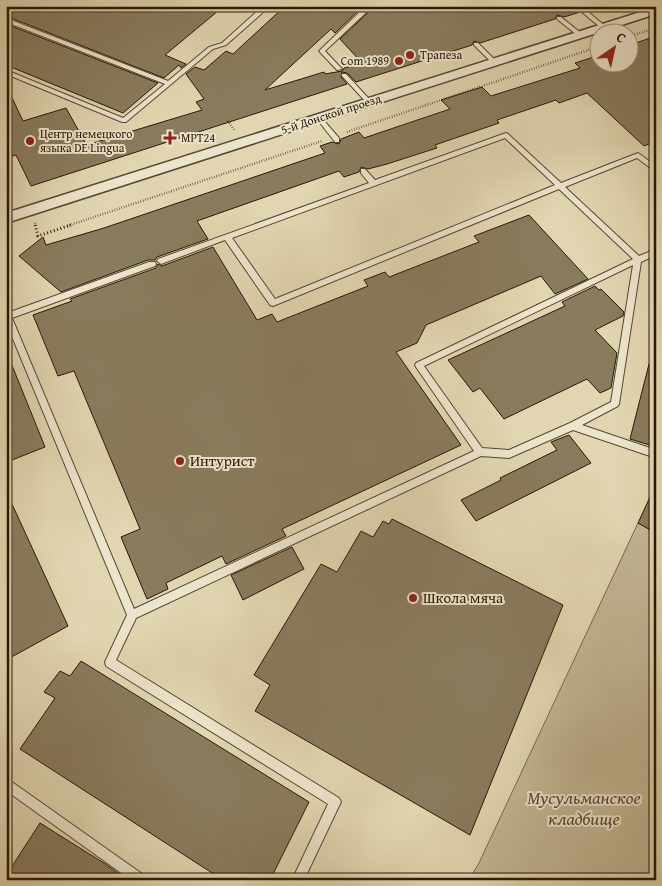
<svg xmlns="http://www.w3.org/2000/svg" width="662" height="886" font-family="'Gentium Book Plus',serif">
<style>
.green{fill:#c2b694;stroke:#76674c}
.building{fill:#897b5e;stroke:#291805}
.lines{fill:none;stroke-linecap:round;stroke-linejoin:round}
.lane-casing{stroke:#574830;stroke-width:2}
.street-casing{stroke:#574830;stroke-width:3}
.path-far1{stroke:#291805;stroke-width:2.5;stroke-dasharray:0.5 2;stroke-linecap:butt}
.path{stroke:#291805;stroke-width:3;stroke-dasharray:1 2.5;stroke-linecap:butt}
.lane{fill:#ece4cc;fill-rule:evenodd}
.street{fill:#ece4cc;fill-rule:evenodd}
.poi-dot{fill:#8f2418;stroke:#ece4cc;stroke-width:2}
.labels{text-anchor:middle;stroke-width:4;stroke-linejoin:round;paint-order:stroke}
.far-poi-label{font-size:12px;fill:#291805;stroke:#ece4cc;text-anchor:start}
.far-street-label{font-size:12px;fill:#291805;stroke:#ece4cc}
.poi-label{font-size:15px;fill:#291805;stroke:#ece4cc;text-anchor:start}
.near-park-label{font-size:18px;font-style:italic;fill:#574730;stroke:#ece4cc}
</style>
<rect width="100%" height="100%" fill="#e1d6b1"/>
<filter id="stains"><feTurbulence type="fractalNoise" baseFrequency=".004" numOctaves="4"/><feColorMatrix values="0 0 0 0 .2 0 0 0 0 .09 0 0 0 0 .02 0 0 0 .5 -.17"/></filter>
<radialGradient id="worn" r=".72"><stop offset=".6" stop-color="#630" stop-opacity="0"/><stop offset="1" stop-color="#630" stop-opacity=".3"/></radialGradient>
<path class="green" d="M638,523L656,533V880H469L479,863Z"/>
<path class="building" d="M6,6H224L165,55L186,64L181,68L179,65L164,78L6,16Z
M285,6H363L335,33L331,29L265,90L324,72L325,74L342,71L344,68L362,63L340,39L375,6H402L413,10L425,6H585V8L581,9L580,12L564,17L557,15L555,19L480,43L474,41L472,45L356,82L347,73L342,72L341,77L347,84L31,186L16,155L6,158V85L23,121L66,108L86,144L83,146L202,110L196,102L204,99L186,74L195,67L204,70L226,51L233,54Z
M6,24L158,83L123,113L6,65Z
M656,36V141L644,146L587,93L559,103L556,100L497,120L499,123L435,145L437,148L387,164L368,169L361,167L359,172L344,177L339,171L197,221L208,239L157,257L155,260H148L61,292L19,256L43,237L46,245L104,228L325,153L320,146L332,142L339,144L341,139L359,132L364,138L450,109L441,100L482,87L491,96L580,68L575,63L600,55V62H630V45Z
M529,215L588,279L555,294L541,276L426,325L417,343L396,352L461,445L282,529L286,536L226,564L222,556L166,583L168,589L147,599L121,537L140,529L74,371L58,376L33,315L72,301L70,299L156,268L158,264L162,266L213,247L257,320L272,314L277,322L368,286L364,280L385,272L389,277L479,242L474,236Z
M595,286L599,290L601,289L624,312L623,316L595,330L617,353L611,388L600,393L587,379L504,419L480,388L473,392L448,360L565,306L562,302Z
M7,353L45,447L12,460L6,444Z
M649,364L656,365V447L630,439Z
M569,435L591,463L476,521L461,500L501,480L500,478L557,450L551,442Z
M656,484V533L638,523Z
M6,491L68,626L6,660Z
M392,519L563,605L470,835L255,711L270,685L254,675L321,564L337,572L361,531L373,537L383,521L389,524Z
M292,547L304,569L243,600L231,575Z
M81,661L309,802L270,880H223L20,749L55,698L44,692L60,671L70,676Z
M40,823L107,865L127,880H16L7,874Z"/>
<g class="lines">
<defs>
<path id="lane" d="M263,6H270L226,45L213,49L126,122H122L6,74V70L123,118L165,84L6,22V18L168,81L209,47L222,43Z
M366,6H373L325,51L342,69L337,70L319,51Z
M582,10H586L605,26V28H601L582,12Z
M557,17H561L581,33V35H577L557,19Z
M474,43H478L496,61V63H492L474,45Z
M342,74H346L371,101V103H367L342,76Z
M319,116L321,117L339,138V142H335L317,119L316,118Z
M506,133L508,134L561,183L638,153L656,166V172L637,158L565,187L639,256L656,249V255L641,262L619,404L618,406L582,425L656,450V458L573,430L509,458L481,456L136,618L116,660L339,798L341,802L339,806L304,880H292L328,804L106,666L105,662L127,615L6,322V309L10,312L149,262H155L156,264L155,266L12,318L134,609L474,451L416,367L415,365L416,363L633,259L559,189L273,306L270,305L225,240L161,264L157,261L158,259L369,183L361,173V169H365L375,180ZM505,138L555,185L275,299L232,238ZM633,265L611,402L570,423L509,450L482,448L424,366Z
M12,782L145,876L147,880H131L8,792L6,788L8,784Z"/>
<path id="street" d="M656,7V14L6,223V213Z"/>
</defs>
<use href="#lane" class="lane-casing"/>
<use href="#street" class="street-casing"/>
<path class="path-far1" d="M630,36L656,28
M228,121L235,131
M347,132L600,46
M35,223L36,226
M67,226L322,141"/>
<path class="path" d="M35,225L38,236L71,225"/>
<use href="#lane" class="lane"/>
<use href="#street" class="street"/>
</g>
<g class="poi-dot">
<circle cx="410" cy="55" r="5"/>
<circle cx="399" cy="61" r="5"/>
<path d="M167.5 130.5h5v5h5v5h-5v5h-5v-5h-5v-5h5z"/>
<circle cx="30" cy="141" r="5"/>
<circle cx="180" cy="461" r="5"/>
<circle cx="413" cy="598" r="5"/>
</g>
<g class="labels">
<g class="far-poi-label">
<text x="420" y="59">Трапеза</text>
<text x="389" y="65" text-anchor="end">Com 1989</text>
<text x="40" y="138">Центр немецкого<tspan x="40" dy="14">языка DE Lingua</tspan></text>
<text x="181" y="142">МРТ24</text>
</g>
<g class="far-street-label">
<text transform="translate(331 114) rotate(-18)" y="4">5-й Донской проезд</text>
</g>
<g class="poi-label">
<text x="190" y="466">Интурист</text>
<text x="423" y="603">Школа мяча</text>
</g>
<g class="near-park-label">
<text x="584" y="804">Мусульманское<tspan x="584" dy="21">кладбище</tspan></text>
</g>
</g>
<rect width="662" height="886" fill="none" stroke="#e1d6b1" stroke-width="25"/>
<rect x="8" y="8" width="647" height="871" fill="none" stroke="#291805" stroke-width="2.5"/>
<rect x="12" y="12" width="637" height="861" fill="none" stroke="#291805"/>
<g transform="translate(614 48) rotate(34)"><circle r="24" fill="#ece4cc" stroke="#9e927c"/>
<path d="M0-4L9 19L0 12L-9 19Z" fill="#8f2418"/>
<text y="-8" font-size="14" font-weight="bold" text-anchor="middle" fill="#291805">С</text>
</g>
<rect width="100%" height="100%" filter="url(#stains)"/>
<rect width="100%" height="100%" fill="url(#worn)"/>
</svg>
